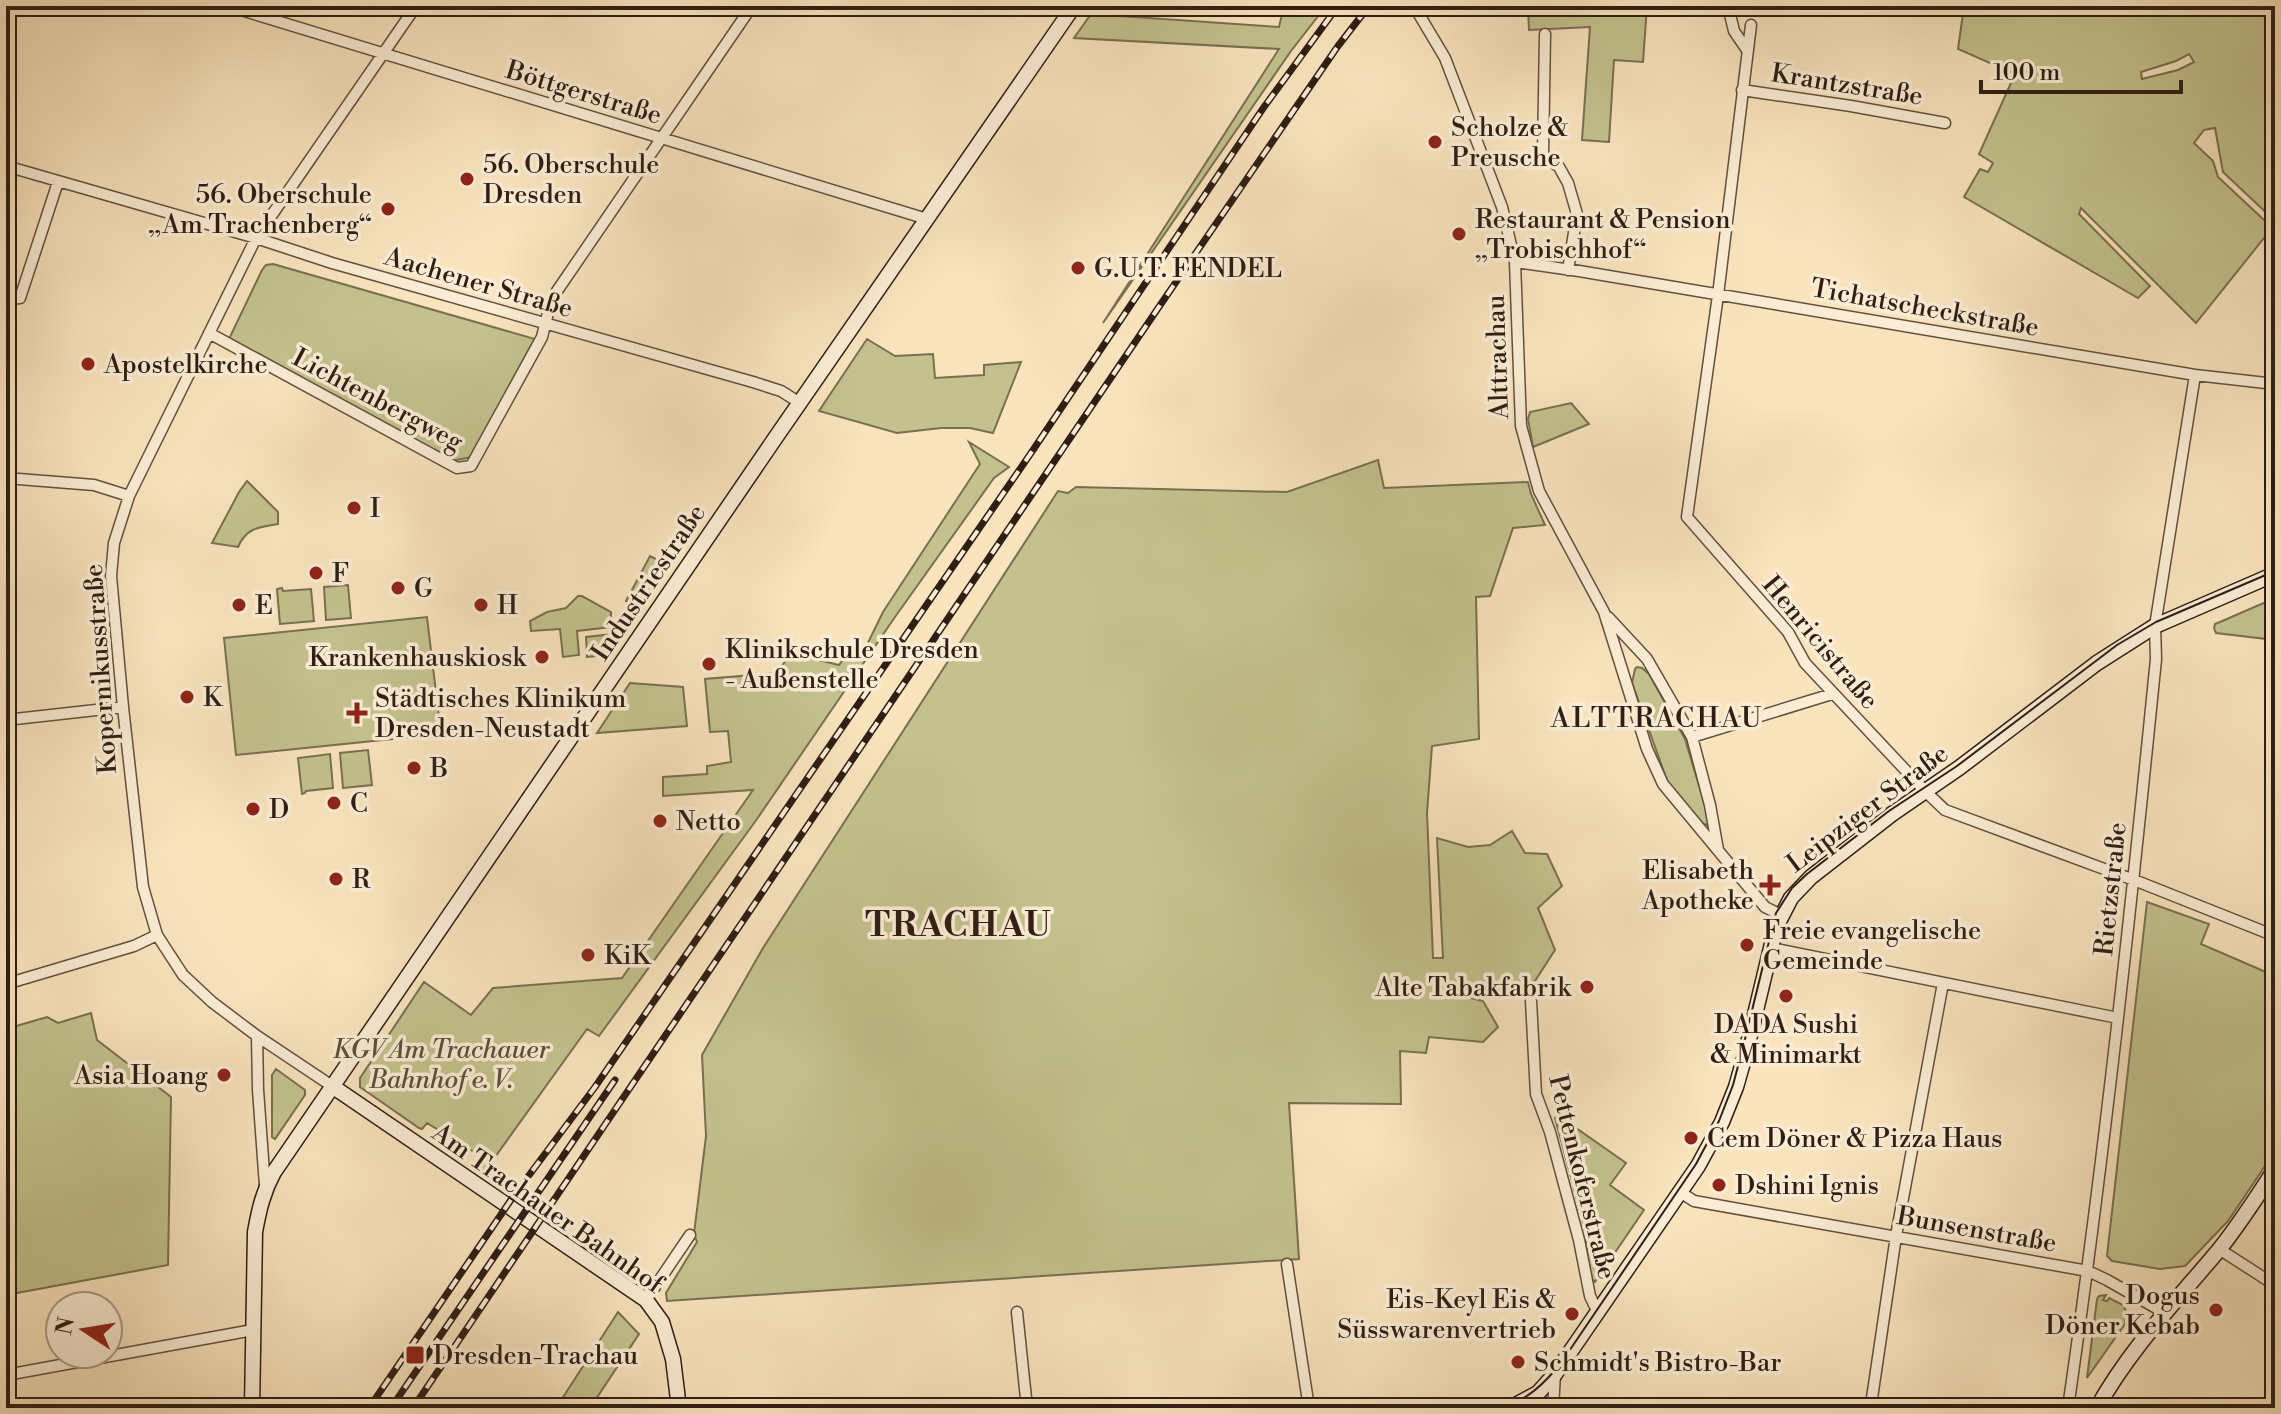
<svg xmlns="http://www.w3.org/2000/svg" width="2281" height="1414" font-family="'Libre Bodoni',serif">
<style>
.green{fill:#c3c28e;stroke:#797051;stroke-width:2;fill-rule:evenodd}
.lines{fill:none;stroke-linecap:round;stroke-linejoin:round}
.street-casing{stroke:#62503e;stroke-width:13}
.secondary-casing{stroke:#2f1e14;stroke-width:17}
.street{stroke:#fbedd5;stroke-width:10}
.secondary{stroke:#fbedd5;stroke-width:14}
.tram{stroke:#2f1e14;stroke-width:2}
.rail-casing{stroke:#2f1e14;stroke-width:7}
.rail{stroke:#fbedd5;stroke-width:4;stroke-dasharray:12;stroke-linecap:butt}
.poi-dot{fill:#8f2418;stroke:#fbedd5;stroke-width:3}
.labels{text-anchor:middle;stroke-width:7;stroke-linejoin:round;paint-order:stroke}
.street-label{font-size:26px;fill:#2f1e14;stroke:#fbedd5}
.poi-label{font-size:26px;fill:#2f1e14;stroke:#fbedd5;text-anchor:start}
.park-label{font-size:26px;font-style:italic;fill:#5b4f39;stroke:#fbedd5}
.neighbourhood-label{font-size:28px;letter-spacing:2px;fill:#2f1e14;stroke:#fbedd5}
.district-label{font-size:34px;font-weight:bold;letter-spacing:2px;fill:#2f1e14;stroke:#fbedd5}
</style>
<rect width="100%" height="100%" fill="#f9e4be"/>
<filter id="stains"><feTurbulence type="fractalNoise" baseFrequency=".0025" numOctaves="4"/><feColorMatrix values="0 0 0 0 .2 0 0 0 0 .09 0 0 0 0 .02 0 0 0 .5 -.17"/></filter>
<radialGradient id="worn" r=".72"><stop offset=".6" stop-color="#630" stop-opacity="0"/><stop offset="1" stop-color="#630" stop-opacity=".3"/></radialGradient>
<path class="green" d="M1284,6H1326L1291,51L1103,323L1279,49L1074,38L1091,14L1279,27Z
M1528,6H1647L1643,62L1614,60L1609,142L1582,140L1590,27L1529,30Z
M1964,6H2275V221L2223,172L2215,128L2204,130L2194,143L2213,161L2218,177L2264,220L2268,226V233L2196,323L2081,208L2079,214L2150,286L2138,298L1964,197L1980,169L1988,172L1993,163L1979,154L2015,74L1958,49ZM2189,54L2194,62L2178,70L2142,79L2141,72L2176,61Z
M273,264L535,339L472,457L451,461L229,339L262,270L266,265Z
M867,339L895,356L933,354L935,378L984,375V365L1021,362L993,433L970,428H941L897,433L819,411Z
M1571,403L1589,424L1533,447L1528,419L1530,412Z
M969,442L1009,467L994,478L895,617L757,819L599,1036L587,1029L485,1171L477,1166L482,1157L427,1123L422,1129L419,1128L360,1087V1078L424,982L471,1015L493,988L622,978L753,790L663,796V777L707,774V766L731,762L728,731L710,732L705,679L777,673L791,653L839,665L849,651L863,653L883,612L980,464Z
M1378,460L1384,488L1528,482L1531,494L1545,525L1513,528L1490,596L1476,597L1479,739L1432,746L1427,813L1433,958H1443L1437,838L1468,847L1490,845L1512,831L1525,853L1547,854L1562,886L1538,908L1555,950L1535,981L1499,989L1461,986L1459,995L1483,1001L1498,1027L1483,1042L1429,1037L1426,1053L1400,1051L1401,1104L1289,1103L1299,1259L667,1301L666,1293L697,1242L694,1234L706,1136L702,1055L763,948L1058,491L1068,493L1076,487L1287,492Z
M247,481L278,512V524C259,527 246,528 238,547L212,543L239,492Z
M650,556L669,566L640,608L626,601Z
M348,585L351,618L326,620L324,587Z
M282,588L283,591L311,589L314,621L280,624L277,589Z
M578,596H582L611,612V627L577,631L579,655L563,657L560,629L531,631L530,621L547,612L566,608Z
M2275,598V640L2216,633L2214,628L2215,624L2220,622Z
M427,617L441,734L236,755L224,638Z
M623,633L607,655L587,657L586,637Z
M1637,667L1642,668L1649,674L1685,739L1709,819L1707,825L1701,823L1668,783L1632,683L1635,669Z
M630,683L683,687L687,726L597,733Z
M368,750L372,785L343,788L340,753Z
M330,754L333,788L306,791L305,793L302,794L298,758Z
M2147,902L2209,924L2201,944L2275,976V1151L2228,1221L2185,1266L2160,1269L2112,1261L2107,1256Z
M91,1013L97,1040L171,1097L168,1265L6,1295V1029L47,1017L58,1023Z
M276,1069L305,1090V1095L275,1139L272,1137V1075Z
M1559,1116L1626,1163L1610,1185L1644,1210L1595,1282L1591,1278L1583,1222L1555,1118Z
M2106,1295L2103,1300L2107,1301L2109,1298L2123,1305L2126,1311L2125,1324L2087,1378L2097,1299L2099,1296Z
M618,1312L639,1334L590,1408H556Z"/>
<g class="lines">
<defs>
<path id="street" d="M228,6L927,219
M1414,6L1445,58L1502,207L1515,262L1521,426L1539,491L1604,612L1647,749L1663,784L1765,907L1781,915
M1728,6L1734,31L1747,50
M1751,25L1718,295L1687,517L1788,632L1805,663L1925,791L1945,810L2134,880L2275,936
M1545,34L1543,155L1559,167L1568,183L1577,214L1568,270
M1742,90L1851,106L1945,123
M6,166L256,238L332,263L753,382L781,391L800,403
M1515,262L1579,271L2195,375L2275,384
M6,299L20,298L58,182
M209,333L457,468L471,466L542,337L549,309L557,291L752,6
M6,478L94,485L129,496
M1608,617L1647,659L1692,737L1710,805L1718,850
M6,720L123,707
M1692,737L1832,694
M1771,948L2118,1018
M6,984L134,946L157,935
M1531,1001L1536,1094L1550,1132L1579,1240L1590,1296L1598,1313
M257,1036L258,1090L265,1186
M332,1086L257,1036L212,1002L183,975L157,935L143,887L123,707L111,576L114,543L129,496L256,238L416,6
M1680,1192L1694,1201L2088,1271L2107,1280L2165,1313
M2219,1249L2275,1285
M1287,1264L1309,1408
M646,1300L690,1235
M1017,1312L1027,1408
M6,1375L253,1330
M1872,1398L1896,1236L1943,983
M1553,1408L1555,1374
M2068,1408C2104,1159 2131,909 2156,659L2155,626L2195,375"/>
<path id="secondary" d="M332,1086L646,1300L662,1322L673,1359L679,1408
M252,1408L255,1232C259,1210 263,1192 274,1172L776,437L1074,6
M1510,1408L1538,1393L1555,1374L1698,1166L1722,1122L1736,1087L1746,1052L1776,927L1791,898L1811,877L1892,814L1959,768L2097,663L2155,626L2275,574
M2097,1408C2129,1350 2176,1301 2218,1251C2239,1225 2257,1197 2275,1169"/>
</defs>
<use href="#street" class="street-casing"/>
<use href="#secondary" class="secondary-casing"/>
<use href="#street" class="street"/>
<use href="#secondary" class="secondary"/>
<path class="tram" d="M1502,1408C1527,1400 1544,1384 1561,1363L1696,1164L1719,1121L1733,1085L1742,1051L1776,913L1792,888L1807,874L1889,811L1957,766L2117,645L2156,622L2275,571"/>
<defs>
<path id="rail" d="M369,1408L515,1194L595,1087L1031,453L1264,107L1338,6
M391,1408L615,1080
M413,1408L1165,298L1338,46L1369,6"/>
</defs>
<use href="#rail" class="rail-casing"/>
<use href="#rail" class="rail"/>
</g>
<g class="poi-dot">
<circle cx="1435" cy="142" r="8"/>
<circle cx="467" cy="179" r="8"/>
<circle cx="388" cy="209" r="8"/>
<circle cx="1459" cy="234" r="8"/>
<circle cx="1078" cy="268" r="8"/>
<circle cx="88" cy="364" r="8"/>
<circle cx="354" cy="508" r="8"/>
<circle cx="316" cy="573" r="8"/>
<circle cx="398" cy="588" r="8"/>
<circle cx="239" cy="605" r="8"/>
<circle cx="481" cy="605" r="8"/>
<circle cx="542" cy="657" r="8"/>
<circle cx="709" cy="664" r="8"/>
<circle cx="187" cy="697" r="8"/>
<path d="M353 701h8v8h8v8h-8v8h-8v-8h-8v-8h8z"/>
<circle cx="414" cy="768" r="8"/>
<circle cx="334" cy="803" r="8"/>
<circle cx="253" cy="809" r="8"/>
<circle cx="660" cy="821" r="8"/>
<circle cx="336" cy="879" r="8"/>
<path d="M1766 873h8v8h8v8h-8v8h-8v-8h-8v-8h8z"/>
<circle cx="1747" cy="945" r="8"/>
<circle cx="588" cy="955" r="8"/>
<circle cx="1587" cy="987" r="8"/>
<circle cx="1786" cy="996" r="8"/>
<circle cx="224" cy="1075" r="8"/>
<circle cx="1691" cy="1138" r="8"/>
<circle cx="1719" cy="1185" r="8"/>
<circle cx="2216" cy="1310" r="8"/>
<circle cx="1572" cy="1314" r="8"/>
<rect x="405" y="1345" width="20" height="20" rx="4"/>
<circle cx="1518" cy="1362" r="8"/>
</g>
<g class="labels">
<g class="street-label">
<text transform="translate(1847 84) rotate(9)" y="9">Krantzstraße</text>
<text transform="translate(584 92) rotate(17)" y="9">Böttgerstraße</text>
<text transform="translate(479 282) rotate(16)" y="9">Aachener Straße</text>
<text transform="translate(1925 307) rotate(10)" y="9">Tichatscheckstraße</text>
<text transform="translate(1497 357) rotate(-92)" y="9">Alttrachau</text>
<text transform="translate(378 399) rotate(28)" y="9">Lichtenbergweg</text>
<text transform="translate(648 582) rotate(-56)" y="9">Industriestraße</text>
<text transform="translate(1821 642) rotate(50)" y="9">Henricistraße</text>
<text transform="translate(100 669) rotate(-94)" y="9">Kopernikusstraße</text>
<text transform="translate(1867 808) rotate(-37)" y="9">Leipziger Straße</text>
<text transform="translate(2110 889) rotate(-84)" y="9">Rietzstraße</text>
<text transform="translate(1583 1177) rotate(76)" y="9">Pettenkoferstraße</text>
<text transform="translate(548 1208) rotate(35)" y="9">Am Trachauer Bahnhof</text>
<text transform="translate(1977 1229) rotate(10)" y="9">Bunsenstraße</text>
</g>
<g class="poi-label">
<text x="1451" y="136">Scholze &amp;<tspan x="1451" dy="30">Preusche</tspan></text>
<text x="483" y="173">56. Oberschule<tspan x="483" dy="30">Dresden</tspan></text>
<text x="372" y="203" text-anchor="end">56. Oberschule<tspan x="372" dy="30">„Am Trachenberg“</tspan></text>
<text x="1475" y="228">Restaurant &amp; Pension<tspan x="1475" dy="30">„Trobischhof“</tspan></text>
<text x="1094" y="277">G.U.T. FENDEL</text>
<text x="104" y="373">Apostelkirche</text>
<text x="370" y="517">I</text>
<text x="332" y="582">F</text>
<text x="414" y="597">G</text>
<text x="255" y="614">E</text>
<text x="497" y="614">H</text>
<text x="725" y="658">Klinikschule Dresden<tspan x="725" dy="30">- Außenstelle</tspan></text>
<text x="526" y="666" text-anchor="end">Krankenhauskiosk</text>
<text x="203" y="706">K</text>
<text x="375" y="707">Städtisches Klinikum<tspan x="375" dy="30">Dresden-Neustadt</tspan></text>
<text x="430" y="777">B</text>
<text x="350" y="812">C</text>
<text x="269" y="818">D</text>
<text x="676" y="830">Netto</text>
<text x="1754" y="879" text-anchor="end">Elisabeth<tspan x="1754" dy="30">Apotheke</tspan></text>
<text x="352" y="888">R</text>
<text x="1763" y="939">Freie evangelische<tspan x="1763" dy="30">Gemeinde</tspan></text>
<text x="604" y="964">KiK</text>
<text x="1571" y="996" text-anchor="end">Alte Tabakfabrik</text>
<text x="1786" y="1033" text-anchor="middle">DADA Sushi<tspan x="1786" dy="30">&amp; Minimarkt</tspan></text>
<text x="208" y="1084" text-anchor="end">Asia Hoang</text>
<text x="1707" y="1147">Cem Döner &amp; Pizza Haus</text>
<text x="1735" y="1194">Dshini Ignis</text>
<text x="2200" y="1304" text-anchor="end">Dogus<tspan x="2200" dy="30">Döner Kebab</tspan></text>
<text x="1556" y="1308" text-anchor="end">Eis-Keyl Eis &amp;<tspan x="1556" dy="30">Süsswarenvertrieb</tspan></text>
<text x="433" y="1364">Dresden-Trachau</text>
<text x="1534" y="1371">Schmidt's Bistro-Bar</text>
</g>
<g class="park-label">
<text x="441" y="1058">KGV Am Trachauer<tspan x="441" dy="30">Bahnhof e. V.</tspan></text>
</g>
<g class="neighbourhood-label">
<text x="1657" y="727">ALTTRACHAU</text>
</g>
<g class="district-label">
<text x="959" y="936">TRACHAU</text>
</g>
</g>
<rect width="2281" height="1414" fill="none" stroke="#f9e4be" stroke-width="32"/>
<rect x="8" y="8" width="2265" height="1398" fill="none" stroke="#2f1e14" stroke-width="4"/>
<rect x="16" y="16" width="2249" height="1382" fill="none" stroke="#2f1e14" stroke-width="2"/>
<g transform="translate(84 1330) rotate(282)"><circle r="38" fill="#fbedd5" stroke="#a99a88" stroke-width="2"/>
<path d="M0-6L14 30L0 20L-14 30Z" fill="#8f2418"/>
<text y="-12" font-size="22" font-weight="bold" text-anchor="middle" fill="#2f1e14">N</text>
</g>
<path d="M1981 80v12h200v-12" fill="none" stroke="#2f1e14" stroke-width="4"/>
<text x="1993" y="80" font-size="24" fill="#2f1e14" stroke="#fbedd5" stroke-width="6" paint-order="stroke">100 m</text>
<rect width="100%" height="100%" filter="url(#stains)"/>
<rect width="100%" height="100%" fill="url(#worn)"/>
</svg>
